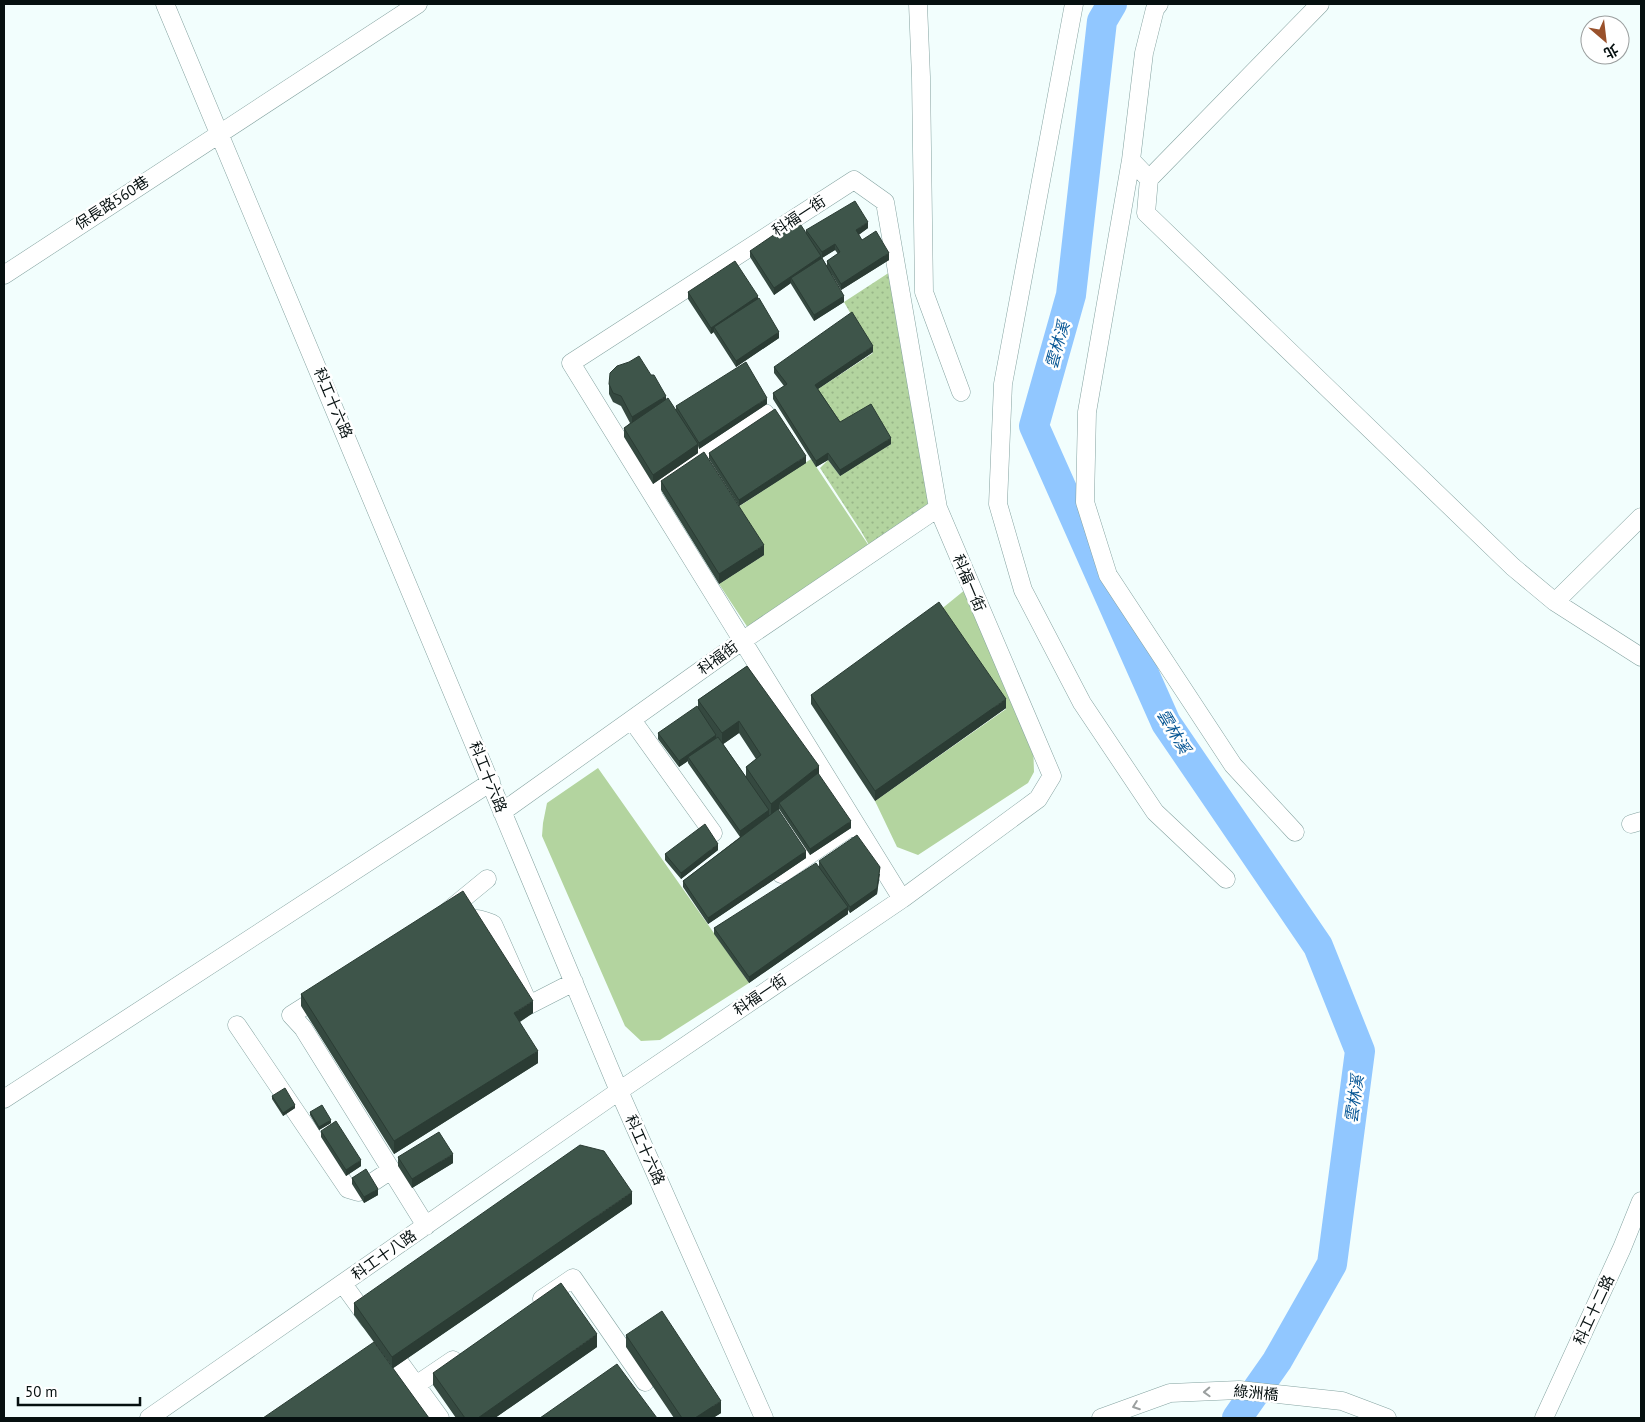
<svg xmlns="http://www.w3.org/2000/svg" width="1645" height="1422" font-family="'PT Sans','Noto Sans TC',sans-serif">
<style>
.grass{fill:#b3d49f}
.park{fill:url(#park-dots)}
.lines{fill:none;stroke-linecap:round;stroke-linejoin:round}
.river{stroke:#91c7ff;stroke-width:30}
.minor-casing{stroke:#85a3a1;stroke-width:19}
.minor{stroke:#fff;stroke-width:18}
.wall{fill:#354940;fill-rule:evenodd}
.shaded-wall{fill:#2b3c34}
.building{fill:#3e554a;stroke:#2b3c34}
.oneway{stroke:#9b9f9f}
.labels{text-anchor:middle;stroke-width:5;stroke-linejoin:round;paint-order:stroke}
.street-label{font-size:15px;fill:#061010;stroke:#fff}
.water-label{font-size:16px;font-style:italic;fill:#085795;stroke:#fff}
</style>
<defs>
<pattern id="park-dots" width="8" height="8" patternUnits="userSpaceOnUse" patternTransform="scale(1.25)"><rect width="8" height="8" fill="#b3d49f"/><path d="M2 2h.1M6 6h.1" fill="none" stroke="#98b588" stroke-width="1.8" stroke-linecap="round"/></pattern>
</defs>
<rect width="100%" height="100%" fill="#f2fefd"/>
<path class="grass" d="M811,459L873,552L752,634L719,584L764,555L735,509Z
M966,589L1033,741L1034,772L1028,783L918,855L897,847L875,801L1006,709L939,611Z
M598,768L749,983L660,1040L641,1041L625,1026L542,836L543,823L547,803Z"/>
<path class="park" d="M890,272L938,508L873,552L861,531L820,468L828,460L840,476L891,444L840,428L815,391L873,353L844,302Z"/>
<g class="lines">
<path class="river" d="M1112,4L1102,21L1071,295L1034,426L1166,723L1318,946L1360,1051L1332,1264L1277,1361L1237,1418"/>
<defs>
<path id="minor" d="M165,4L619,1091L764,1418
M918,4L921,77L924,292L961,392
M1074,4L1003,384L998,504L1023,590L1082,703L1155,812L1226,879
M1159,4L1155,9L1144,53L1131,160L1149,179L1146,213L1513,567L1555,602L1641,657
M1131,160L1087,412L1085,502L1108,575L1233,765L1295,832
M1149,179L1320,4
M4,275L418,4
M649,489L765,413
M1555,602L1641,517
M632,720L713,833
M502,812L742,641L938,508
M1631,824L1641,821
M781,874L855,824
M448,911L487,879
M460,926C475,916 478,918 493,924L529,1005L574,982
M321,996L291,1015L303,1028L426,1226
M237,1025L348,1189L358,1192L391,1170
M4,1099L491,782
M343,1284L369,1320
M542,1299L573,1278L645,1382
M387,1345L440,1418
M416,1385L453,1360
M149,1418L619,1091L902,899L1038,799L1052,776L938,508L885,202L854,180L571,363L902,899
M1101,1418L1170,1393L1239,1390L1342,1401L1387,1418
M1544,1418L1622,1248L1641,1201"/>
</defs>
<use href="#minor" class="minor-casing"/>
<use href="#minor" class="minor"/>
</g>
<path class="wall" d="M868,228L858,235L862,240L889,260L841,290L831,273L844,302L814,321L791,284V283L774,295L750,257V251L806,233V230ZM835,250L838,254L827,261V266L822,258Z
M688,292L758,298L779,338L736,367L714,333V332L711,334L688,299Z
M873,352L818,389L840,422L891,444L840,476L828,460L816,467L773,399V393L784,386L774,373V367Z
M609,384L666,400L676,411V406L767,404L699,449L698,446V453L653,484L624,437V428L630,423L621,406L613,402L609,394Z
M709,453L806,463L739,506L709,459Z
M661,481L764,555L719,584L661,490Z
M747,666L819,775L851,828L810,855L779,809L778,810L806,858L708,924L683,887V881L740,837L688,763V761L679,767L658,739V733L698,708V700ZM739,733L756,759L746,767V777L723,744Z
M811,695L1006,708L875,801L811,704Z
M718,850L681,879L665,860V854Z
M819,861L880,874L877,894L850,913L848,910V914L749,983L714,934V928L819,866Z
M301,994L533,1013L520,1022L538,1063L394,1154L301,1006Z
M272,1096L295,1108L283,1116L272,1099Z
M310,1112L331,1123L319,1130L310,1115Z
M321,1131L361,1166L346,1176L321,1137Z
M398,1157L453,1163L412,1188L398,1166Z
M352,1178L378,1195L364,1203L352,1184Z
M632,1204L393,1368L354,1315V1303Z
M626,1335L721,1413L713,1418H674L626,1347Z
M597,1347L495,1418H456L433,1385V1373Z"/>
<path class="shaded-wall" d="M868,222V228L856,237V230Z
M835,244V250L822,258V252Z
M889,253V260L841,290V284Z
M821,256V262L791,278V283L774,295V288Z
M758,296V302L714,327V332L711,334V328Z
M844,296V302L814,321V315Z
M779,332V338L736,367V361Z
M873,346V352L815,391V385Z
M666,396V405L632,426V417Z
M767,398V404L699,449V443Z
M891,438V444L840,476V470Z
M698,444V453L653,484V475Z
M828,453V460L816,467V461Z
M806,456V463L739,506V500Z
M764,545V555L719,584V574Z
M1006,699V708L875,801V791Z
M739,721V733L722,745V733Z
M716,735V742L688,757V761L679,767V761Z
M819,766V779L779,803V809L771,816V804Z
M769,810V816L740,838V831Z
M851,821V828L810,855V849Z
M718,844V850L681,879V873Z
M806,851V858L708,924V918Z
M880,867L877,894L850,913V907Z
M848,907V914L749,983V977Z
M533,1001V1013L514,1025V1013Z
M538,1051V1063L394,1154V1141Z
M295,1105V1108L283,1116V1113Z
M331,1120V1123L319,1130V1127Z
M453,1154V1163L412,1188V1179Z
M361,1160V1166L346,1176V1170Z
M378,1189V1195L364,1203V1197Z
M632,1192V1204L392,1369V1357Z
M597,1334V1347L495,1418H478Z
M721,1401V1413L713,1418H695Z"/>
<path class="building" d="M855,201L868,222L856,230L862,240L876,231L889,253L841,284L827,261L840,252L835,244L822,252L806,230Z
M797,219L821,256L774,288L750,251Z
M822,258L844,296L814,315L791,278Z
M735,261L758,296L711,328L688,292Z
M759,298L779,332L736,361L714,327Z
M852,312L873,346L815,385L840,422L871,404L891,438L840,470L828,453L816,461L773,393L787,384L774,367Z
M639,356L651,375H654L666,396L632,417L621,396L613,393L609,384L610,373L617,366L629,362Z
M746,362L767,398L699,443L676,406Z
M668,398L698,444L653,475L624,428Z
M775,409L806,456L739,500L709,453Z
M704,452L764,545L719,574L661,481Z
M939,602L1006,699L875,791L811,695Z
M747,666L819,766L771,804L746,767L761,755L739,721L722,733L698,700Z
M697,706L716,735L679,761L658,733Z
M718,737L769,810L740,831L688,757Z
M818,773L851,821L810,849L779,803Z
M778,809L806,851L708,918L683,881Z
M705,824L718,844L681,873L665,854Z
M857,835L880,867L877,888L850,907L819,861Z
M816,863L848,907L749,977L714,928Z
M463,891L533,1001L514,1013L538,1051L394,1141L301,994Z
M285,1088L295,1105L283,1113L272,1096Z
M322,1105L331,1120L319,1127L310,1112Z
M336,1121L361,1160L346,1170L321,1131Z
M439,1132L453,1154L412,1179L398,1157Z
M580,1145L604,1151L632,1192L392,1357L354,1303Z
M366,1169L378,1189L364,1197L352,1178Z
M561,1283L597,1334L478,1418H465L433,1373Z
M662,1311L721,1401L695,1418H682L626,1335Z
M374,1342L429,1418H263Z
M617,1364L657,1418H540Z"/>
<defs><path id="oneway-chevron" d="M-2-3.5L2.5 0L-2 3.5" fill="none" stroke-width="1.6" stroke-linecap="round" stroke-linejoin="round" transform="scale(1.25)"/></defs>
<g class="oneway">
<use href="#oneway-chevron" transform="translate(1207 1392) rotate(178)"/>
<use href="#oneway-chevron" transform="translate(1136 1406) rotate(160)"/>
</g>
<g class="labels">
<g class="street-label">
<text transform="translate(112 203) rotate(-33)" y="5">保長路560巷</text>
<text transform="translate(799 216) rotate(-33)" y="5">科福一街</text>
<text transform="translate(333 403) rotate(67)" y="5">科工十六路</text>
<text transform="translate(969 583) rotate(67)" y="5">科福一街</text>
<text transform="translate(718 658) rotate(-36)" y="5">科福街</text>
<text transform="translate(488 777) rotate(68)" y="5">科工十六路</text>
<text transform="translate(760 995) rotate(-34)" y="5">科福一街</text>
<text transform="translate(645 1150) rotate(66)" y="5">科工十六路</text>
<text transform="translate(384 1255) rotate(-35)" y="5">科工十八路</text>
<text transform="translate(1594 1310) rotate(-65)" y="5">科工十二路</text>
<text transform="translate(1256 1393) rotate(5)" y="5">綠洲橋</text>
</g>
<g class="water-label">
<text transform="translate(1057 345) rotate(-74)" y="6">雲林溪</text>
<text transform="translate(1174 731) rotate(59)" y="6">雲林溪</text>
<text transform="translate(1354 1099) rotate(-82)" y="6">雲林溪</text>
</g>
</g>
<rect width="1645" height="1422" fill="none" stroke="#061010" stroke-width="10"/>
<g transform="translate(1605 40) rotate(152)"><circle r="24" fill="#ffffff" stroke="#9b9f9f"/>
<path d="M0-4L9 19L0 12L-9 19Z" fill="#99512b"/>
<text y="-8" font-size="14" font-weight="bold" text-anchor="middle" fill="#061010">北</text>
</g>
<path d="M18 1397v8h122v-8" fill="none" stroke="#061010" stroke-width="2.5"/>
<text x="25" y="1397" font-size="15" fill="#061010" stroke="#ffffff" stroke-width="4" paint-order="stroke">50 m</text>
</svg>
